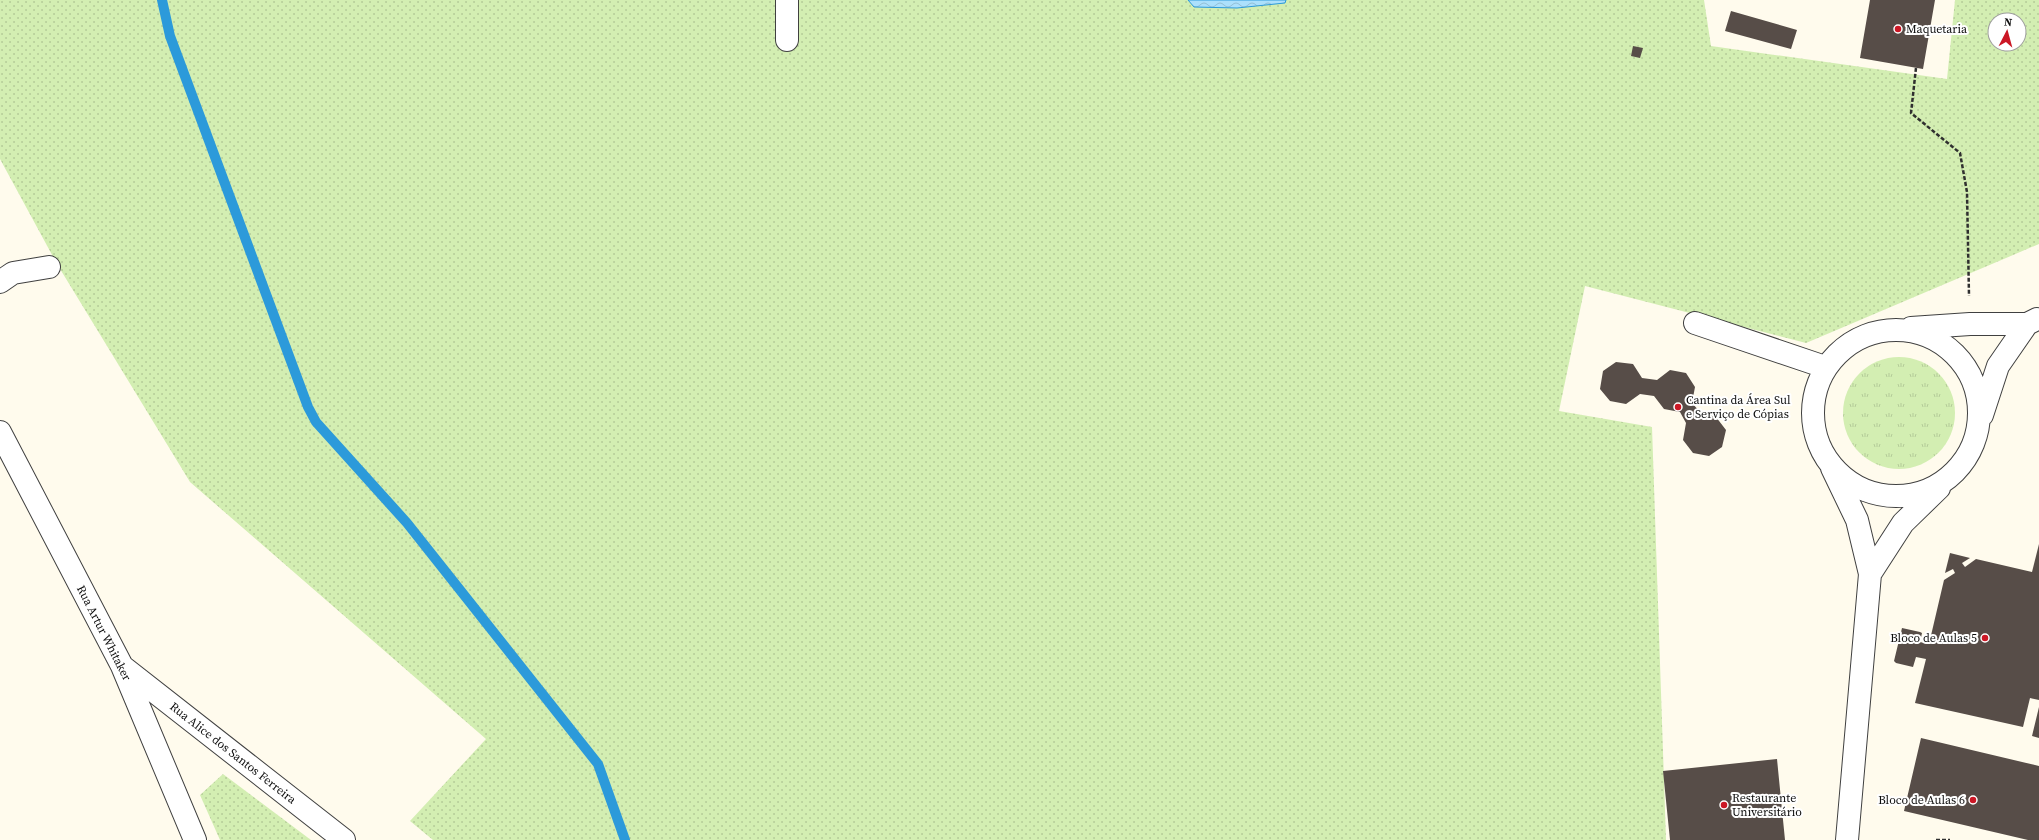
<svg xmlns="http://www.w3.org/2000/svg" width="2039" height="840" font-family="'Source Serif 4',serif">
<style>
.grass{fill:url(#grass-tufts)}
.park{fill:url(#park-dots);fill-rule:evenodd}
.water{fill:url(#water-waves);stroke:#2c9ada}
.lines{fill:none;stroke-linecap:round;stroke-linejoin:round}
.stream{stroke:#2c9ada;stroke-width:10}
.building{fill:#574d48}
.minor-casing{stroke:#404040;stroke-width:24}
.path{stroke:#2f2f2f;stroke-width:2.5;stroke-dasharray:4 2;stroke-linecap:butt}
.minor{stroke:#fff;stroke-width:22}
.poi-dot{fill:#cb1725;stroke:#fff;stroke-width:1.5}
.labels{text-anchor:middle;stroke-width:4;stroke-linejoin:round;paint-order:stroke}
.poi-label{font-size:12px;fill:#0d0d0d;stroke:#fff;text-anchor:start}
.street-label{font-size:12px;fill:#0d0d0d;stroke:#fff}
</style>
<defs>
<pattern id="grass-tufts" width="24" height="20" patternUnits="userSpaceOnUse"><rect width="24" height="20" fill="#d3eeb2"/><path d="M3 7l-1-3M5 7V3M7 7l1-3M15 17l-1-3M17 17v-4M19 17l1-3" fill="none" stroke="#b4cb98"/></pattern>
<pattern id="park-dots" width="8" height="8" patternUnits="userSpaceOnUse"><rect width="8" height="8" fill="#d3eeb2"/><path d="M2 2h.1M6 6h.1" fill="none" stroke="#b4cb98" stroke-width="1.8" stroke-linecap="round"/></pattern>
<pattern id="water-waves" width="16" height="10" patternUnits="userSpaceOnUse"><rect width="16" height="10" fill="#ace0fc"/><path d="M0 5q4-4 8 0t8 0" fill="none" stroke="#93bfd7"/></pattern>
</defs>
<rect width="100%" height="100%" fill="#fffbed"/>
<path class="grass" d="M1843 413a56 56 0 1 1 112 0a56 56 0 1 1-112 0Z"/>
<path class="park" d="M0,0H1704L1711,46L1947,79L1955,0H2039V244L1806,343L1585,286L1559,411L1652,427L1666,840H433L410,821L486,739L190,482L57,264L0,159ZM1995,20H2019V44H1995Z
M223,774L311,840H220L200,795Z"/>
<path class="water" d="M1188,0H1286L1285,3L1237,8L1194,7Z"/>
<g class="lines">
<path class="stream" d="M162,0L170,36L308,407L316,422L407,523L598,764L625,840"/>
</g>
<path class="building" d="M1870,0H1935L1923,69L1860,58Z
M1731,11L1797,30L1791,49L1725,31Z
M1633,46L1643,48L1640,58L1631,56Z
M1616,362L1633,364L1642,378L1657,380L1670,370L1686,373L1695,387L1692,403L1700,412L1716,417L1726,430L1722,447L1709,456L1693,453L1683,440L1686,423L1680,412L1664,409L1654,396L1640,394L1626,404L1610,401L1600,389L1603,371Z
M2039,544V700L2030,698L2023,727L1915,703L1926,659L1916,657L1913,667L1896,663L1894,661L1902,628L1920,632L1922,633L1920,642L1929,644L1944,580L1955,573L1953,569L1945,573L1950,553L1970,558L1962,563L1965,567L1976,559L2032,572Z
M2039,707V738L2032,736Z
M1921,738L2039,766V840H2028L1904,811Z
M1777,759L1785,840H1670L1663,771Z"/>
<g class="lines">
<defs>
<path id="minor" d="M787,40V0
M0,282L13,273L49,267
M1695,323L1825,367
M1911,328L1970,324H2027
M1813 413a83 83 0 1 1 166 0a83 83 0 1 1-166 0Z
M1982,415L1998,366L2027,324L2037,319
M0,432L122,666L195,840
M1832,468L1857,520L1870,574L1847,840
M1870,574L1903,523L1939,488
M123,667L344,840"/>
</defs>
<use href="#minor" class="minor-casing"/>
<path class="path" d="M1916,68L1911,113L1960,153L1967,192L1969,296
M1936,840H1950"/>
<use href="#minor" class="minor"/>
</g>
<g class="poi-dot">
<circle cx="1898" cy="29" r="4"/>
<circle cx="1678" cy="407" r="4"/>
<circle cx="1985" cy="638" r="4"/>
<circle cx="1973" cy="800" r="4"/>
<circle cx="1724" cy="805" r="4"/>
</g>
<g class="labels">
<g class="poi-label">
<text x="1906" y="33">Maquetaria</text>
<text x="1686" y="404">Cantina da Área Sul<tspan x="1686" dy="14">e Serviço de Cópias</tspan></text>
<text x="1977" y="642" text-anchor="end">Bloco de Aulas 5</text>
<text x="1732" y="802">Restaurante<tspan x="1732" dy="14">Universitário</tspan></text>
<text x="1965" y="804" text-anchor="end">Bloco de Aulas 6</text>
</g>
<g class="street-label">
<text transform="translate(104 633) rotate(63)" y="4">Rua Artur Whitaker</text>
<text transform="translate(233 753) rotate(38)" y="4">Rua Alice dos Santos Ferreira</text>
</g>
</g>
<g transform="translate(2007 32) rotate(6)"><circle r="19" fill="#ffffff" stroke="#9e9e9e"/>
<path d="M0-3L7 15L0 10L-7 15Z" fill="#cb1725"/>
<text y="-6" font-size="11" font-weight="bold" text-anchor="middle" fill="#0d0d0d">N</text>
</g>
</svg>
